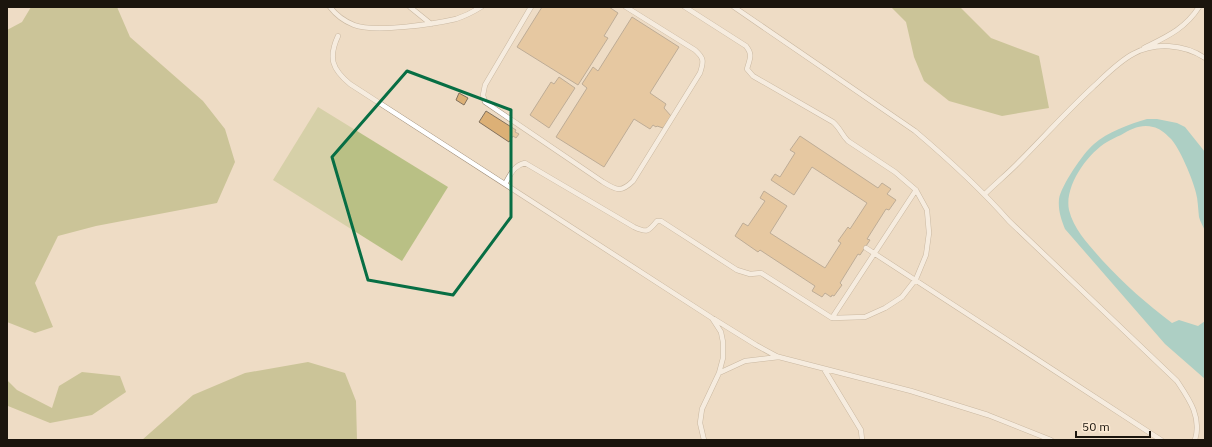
<svg xmlns="http://www.w3.org/2000/svg" width="1212" height="447" font-family="'IBM Plex Sans',sans-serif">
<style>
.green{fill:#b9c085}
.forest{fill:#a0a763}
.water{fill:#5ebec3}
.building{fill:#dcb076;stroke:#82715d}
.lines{fill:none;stroke-linecap:round;stroke-linejoin:round}
.service-casing{stroke:#9d8c77;stroke-width:5.5}
.service{stroke:#fff;stroke-width:4.5}
.marked{fill:none;stroke:#076e44;stroke-width:3;stroke-linejoin:round}
</style>
<rect width="100%" height="100%" fill="#eedcc5"/>
<path class="green" d="M318,107L448,187L402,261L273,180Z"/>
<path class="forest" d="M31,7H117L130,37L203,101L225,129L235,162L217,203L96,226L58,236L35,283L53,327L35,333L7,322V30L22,22Z
M891,7H960L991,38L1039,56L1049,108L1002,116L949,101L924,81L914,57L906,22Z
M308,362L345,373L356,401L357,440H142L193,395L245,373Z
M82,372L120,376L126,392L92,415L50,423L8,406L7,407V380L17,390L52,408L59,386Z"/>
<path class="water" d="M1147,119H1157L1177,123L1185,127L1205,152V231C1203,226 1200,221 1199,217C1198,209 1198,200 1196,193C1193,180 1179,146 1170,138C1165,133 1159,128 1153,127C1141,124 1131,129 1121,135C1116,137 1112,139 1107,142C1088,153 1064,186 1069,210C1074,230 1089,245 1102,260C1124,284 1147,304 1172,323L1179,320L1198,326L1205,321V379L1165,344L1065,229C1061,219 1058,210 1059,199C1061,186 1083,153 1094,144C1107,132 1130,124 1147,119Z"/>
<path class="building" d="M542,7H609L618,13L604,36L608,38L578,85L517,47Z
M632,17L679,47L650,93L666,104L664,108L671,116L663,128L657,126L656,127L653,125L650,129L634,119L604,167L556,137L587,88L582,84L593,67L598,71Z
M559,77L575,88L549,128L530,115L551,82L554,84Z
M459,93L468,98L464,105L456,100Z
M486,111L516,130L515,132L519,134L516,138L513,136L509,142L479,122Z
M800,136L878,188L882,183L891,189L887,194L896,200L889,210L886,209L867,239L870,240L860,255L858,254L840,283L842,285L834,296L832,295L831,297L825,293L822,297L812,291L815,286L760,250L758,252L735,236L743,223L748,226L765,201L760,198L764,191L787,206L770,233L825,268L841,243L838,241L848,227L850,229L867,203L812,167L794,195L771,180L775,174L780,177L795,153L790,150Z"/>
<g class="lines">
<defs>
<path id="service" d="M330,7C336,15 344,21 354,25C375,33 434,24 456,19C465,16 473,12 481,7
M410,7L431,24
M531,7L485,85L483,95L485,102L603,182C616,190 621,193 633,181L700,73C704,61 704,58 695,50L626,7
M734,7L915,131C948,159 980,188 1009,221L1177,381C1189,399 1202,417 1195,440
M338,36C328,58 332,69 350,84L712,318L721,332L723,342V358L719,373L702,409L700,423L704,440
M1144,48C1166,37 1185,29 1199,7
M505,184C511,174 513,166 525,163L634,227C647,233 648,232 657,221H661L737,270L750,274L761,273L832,318L865,317L885,308L902,297L916,279L926,255L929,233L927,210L916,190L895,172L848,141C842,135 840,128 833,122L753,76L747,69C750,58 753,55 746,46L685,7
M985,194C995,184 1006,175 1016,165C1042,139 1066,112 1093,87C1105,76 1118,62 1133,54C1155,42 1184,44 1205,58
M866,248L1161,440
M832,318L916,190
M714,319L756,345L778,357
M824,369L861,430L862,440
M719,373L745,361L779,357L911,391L988,415L1051,440"/>
</defs>
<use href="#service" class="service-casing"/>
<use href="#service" class="service"/>
</g>
<path d="M0 0H1212V447H0ZM407,71L511,110V217L453,295L368,280L332,157Z" fill="#eedcc5" fill-opacity=".55" fill-rule="evenodd"/>
<path class="marked" d="M407,71L511,110V217L453,295L368,280L332,157Z"/>
<rect width="1212" height="447" fill="none" stroke="#1b150d" stroke-width="16"/>
<path d="M1076 431v6h74v-6" fill="none" stroke="#1b150d" stroke-width="2"/>
<text x="1082" y="431" font-size="12" fill="#1b150d" stroke="#fce9d2" stroke-width="3" paint-order="stroke">50 m</text>
</svg>
